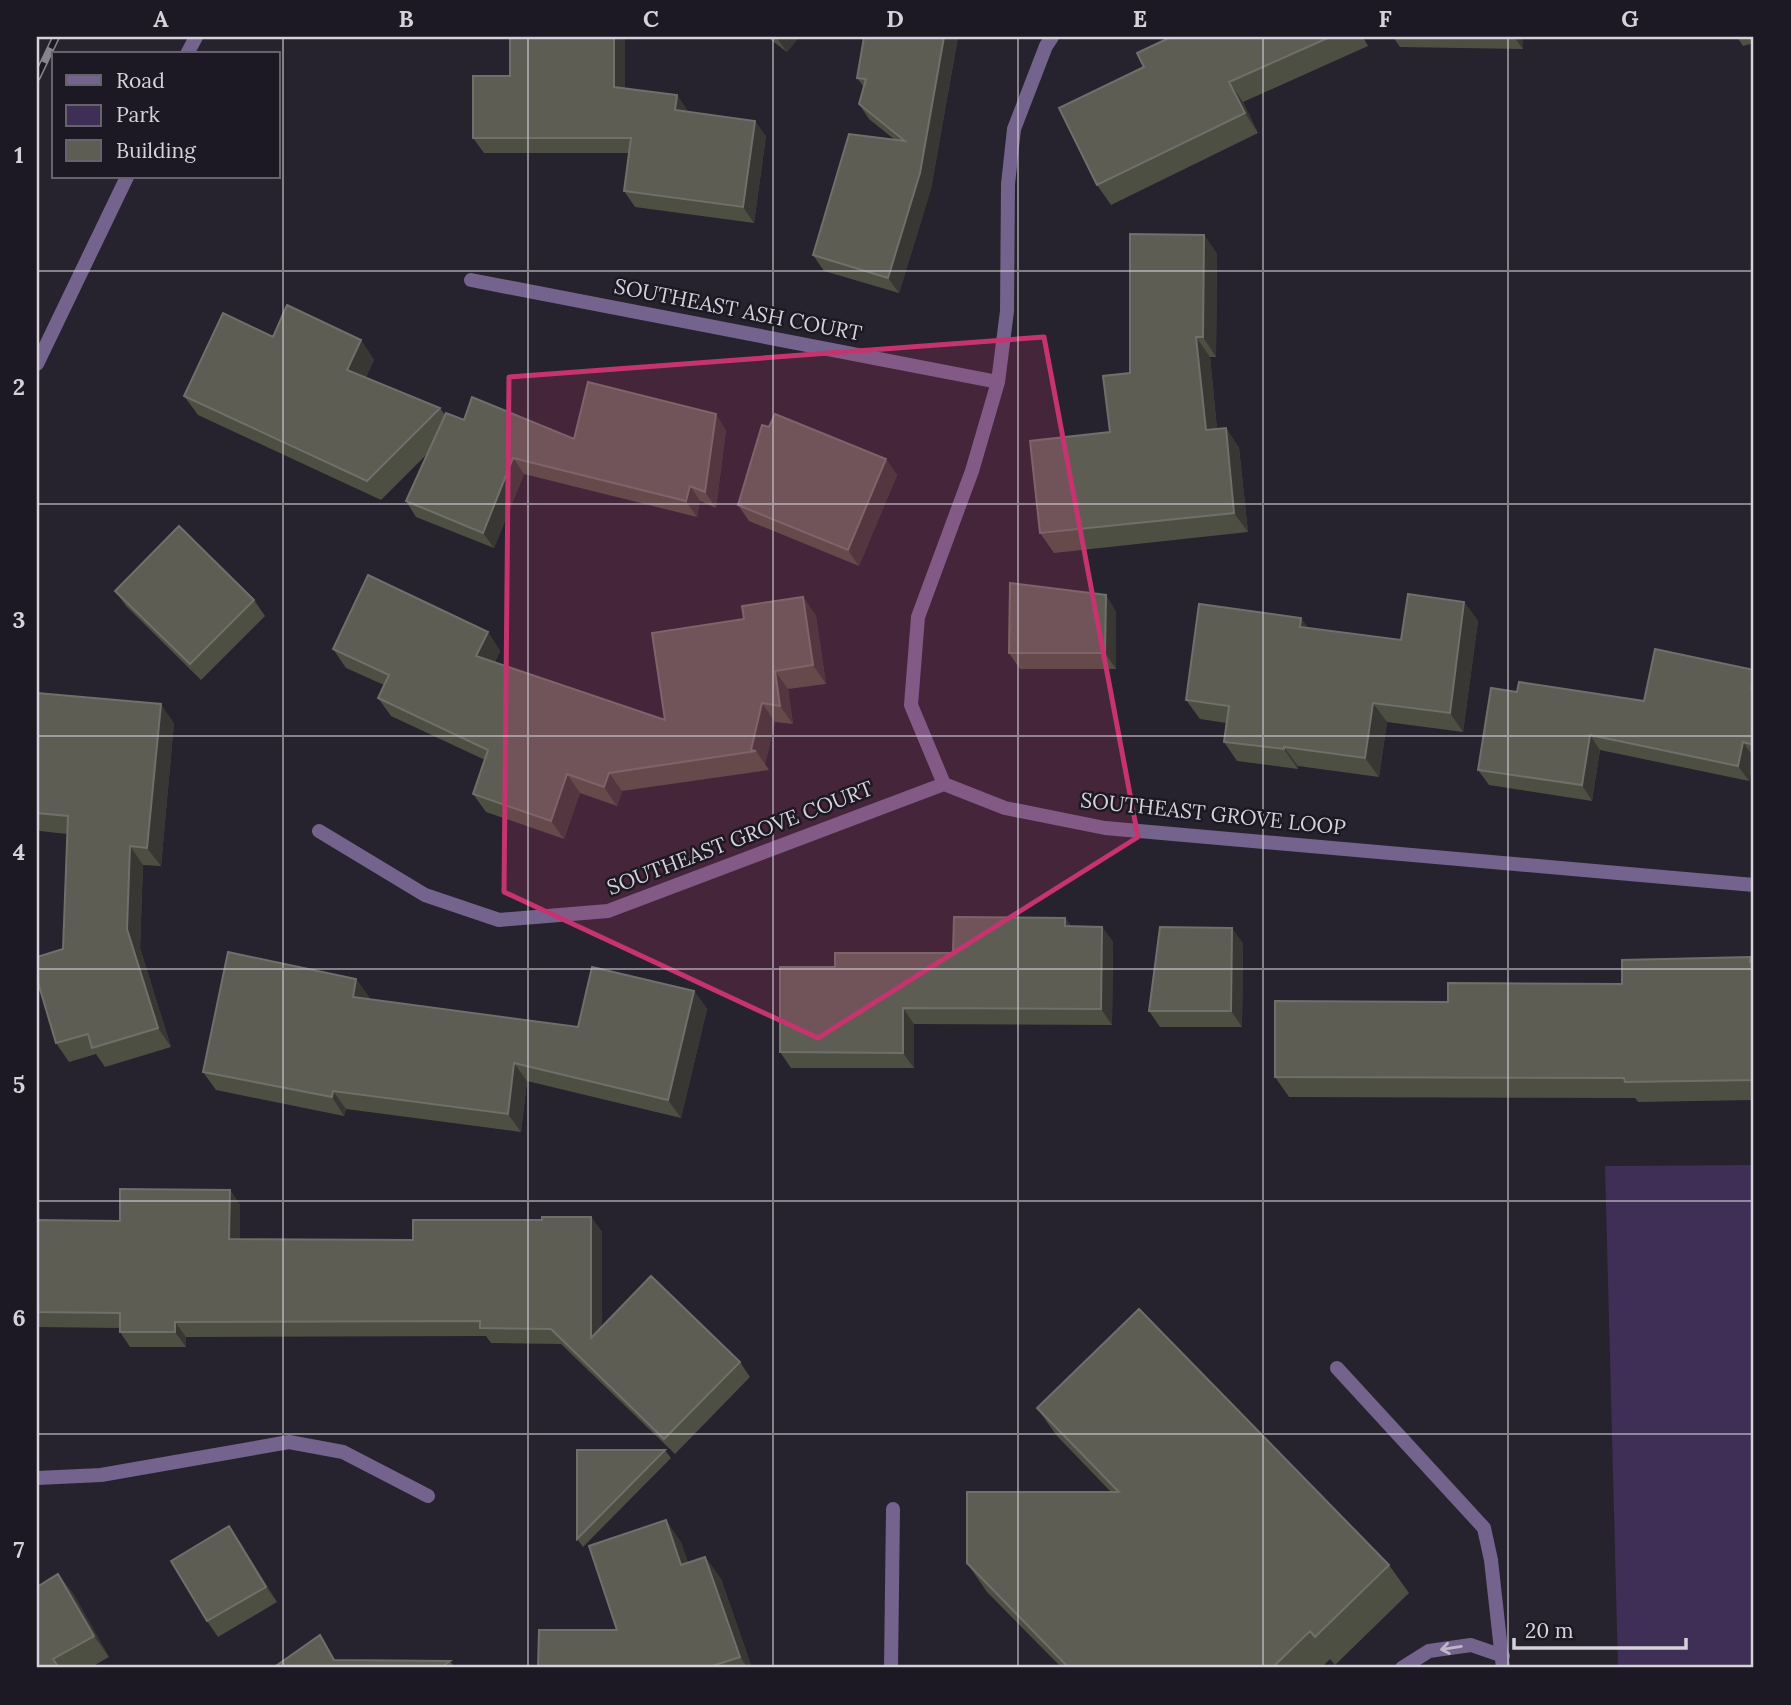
<svg xmlns="http://www.w3.org/2000/svg" width="1791" height="1705" font-family="Lora,serif">
<style>
.green{fill:#3f2e56}
.lines{fill:none;stroke-linecap:round;stroke-linejoin:round}
.service{stroke:#74648d;stroke-width:14}
.minor{stroke:#74648d;stroke-width:14}
.tertiary{stroke:#74648d;stroke-width:14}
.rail-casing{stroke:#87848e;stroke-width:8}
.rail{stroke:#1d1924;stroke-width:5;stroke-dasharray:16;stroke-linecap:butt}
.wall{fill:#4e4f43}
.shaded-wall{fill:#383734}
.building{fill:#5d5d54;stroke:#706f69;stroke-width:2}
.oneway{stroke:#bdb6c7}
.marked{fill:#c5346e;fill-opacity:0.2;stroke:#c5346e;stroke-width:5;stroke-linejoin:round}
.grid{fill:none;stroke:#d5d2da;stroke-width:2;stroke-opacity:0.55}
.labels{text-anchor:middle;stroke-width:5;stroke-linejoin:round;paint-order:stroke}
.street-label{font-size:21px;fill:#d5d2da;stroke:#1d1924}
.neatline{fill:none;stroke:#d5d2da;stroke-width:2.5}
.grid-label{font-size:23px;text-anchor:middle;font-weight:bold;fill:#d5d2da}
</style>
<rect width="100%" height="100%" fill="#26222e"/>
<path class="green" d="M1754,1165V1668H1618L1605,1166Z"/>
<g class="lines">
<path class="service" d="M1337,1368L1484,1528L1491,1560L1503,1668
M891,1668L893,1509
M1402,1668L1429,1651L1471,1645L1503,1656"/>
<path class="minor" d="M1052,37L1046,46L1014,129L1008,184L1007,311L998,382L972,471L918,617L911,705L944,784L1005,808L1105,828L1754,885
M471,280L998,382
M319,831L425,895L499,920L608,911L944,784
M37,1478L101,1475L289,1442L343,1452L428,1496"/>
<path class="tertiary" d="M187,54L196,37
M37,364L127,177"/>
<defs>
<path id="rail" d="M37,77L56,37"/>
</defs>
<use href="#rail" class="rail-casing"/>
<use href="#rail" class="rail"/>
</g>
<path class="wall" d="M767,37H799L787,52Z
M864,37H958L931,189L899,293L824,271L813,255L895,140L869,119L859,104L864,87L857,78Z
M1171,37H1363L1368,46L1243,102L1258,133L1111,205L1097,185L1144,67Z
M1393,37H1529L1523,38V49L1400,47Z
M1737,37H1754V43L1743,46Z
M625,39V88L677,95L688,112L766,136L754,223L635,207L624,191L629,153H484L473,138L510,76Z
M1204,235L1217,254L1216,357H1210L1217,429L1226,428L1239,448L1248,532L1054,553L1040,533L1110,432L1130,373Z
M273,337L361,340L374,360L366,377L440,408L445,415L464,420L574,439L726,430L716,508L700,501L697,517L524,474L494,548L416,517L406,501L428,453L381,500L198,415L184,396Z
M769,427L886,459L897,475L859,566L749,521L738,505Z
M115,591L254,600L265,616L201,680L126,606Z
M803,597L816,616L826,684L788,689L793,724L775,722L765,764L769,770L622,791L617,806L580,793L564,839L486,812L473,794L485,760L391,716L378,698L384,685L346,668L333,649L488,632L500,651L495,662L665,720L744,619Z
M1464,602L1478,621L1463,732L1387,722L1379,777L1298,766V769L1237,761L1224,742L1226,723L1200,719L1186,700L1309,628L1401,640Z
M1116,611V669H1020L1009,653Z
M1754,670V758L1749,781L1600,750L1592,801L1489,785L1478,770L1644,701Z
M37,700L174,723L161,866L143,865L140,948L171,1047L105,1067L96,1054L69,1062L56,1043L63,949L67,834L40,831L37,827Z
M1065,918L1071,926L1102,927L1113,942L1112,1025L914,1024V1068H791L780,1052L835,967L953,953Z
M1243,943L1242,1027H1160L1149,1011Z
M1750,957L1754,962V1100L1638,1102L1635,1098L1289,1097L1275,1077L1622,984Z
M356,979L369,997V999L578,1027L694,991L707,1009L681,1118L527,1081L521,1132L346,1109L344,1116L216,1090L203,1072Z
M230,1190L240,1205V1239L413,1240L542,1220L591,1217L602,1232V1327L740,1362L750,1377L675,1454L561,1344L491,1343L486,1336L186,1337V1347H130L120,1332V1328L37,1327V1220L120,1221Z
M1037,1408L1389,1565L1409,1593L1335,1665L1330,1659L1321,1668H1062L987,1592L967,1563L1111,1492L1057,1436Z
M665,1450L671,1458L583,1547L577,1539Z
M240,1542L277,1602L218,1637L207,1621Z
M681,1542L688,1563L705,1557L721,1579L752,1668H538L617,1630Z
M58,1574L74,1595L109,1657L90,1668H37Z
M336,1660L450,1661L455,1668H273Z"/>
<path class="shaded-wall" d="M614,37H623L625,39V102L614,87Z
M776,37H799L787,52Z
M944,37H958L931,189L899,293L888,278Z
M1514,37H1522L1523,38V49Z
M1229,82L1243,102L1258,133L1245,113Z
M677,95L688,111L686,126L675,110Z
M755,121L766,136L754,223L743,207Z
M1204,235L1217,254L1216,357L1203,337Z
M1196,337L1210,357L1219,450L1206,430Z
M361,340L374,360L360,389L347,370Z
M716,414L726,430L716,508L705,492Z
M1226,428L1239,448L1248,532L1234,513Z
M513,458L524,474L494,548L483,533Z
M886,459L897,475L859,566L848,550Z
M690,486L700,501L697,517L686,501Z
M1106,595L1116,611V669L1105,653Z
M803,597L816,616L826,684L813,665Z
M1464,602L1478,621L1463,732L1450,713Z
M1301,618L1315,637L1300,627Z
M488,632L500,651L489,674L476,656Z
M775,671L788,689L793,724L780,706Z
M1754,673V694L1751,689Z
M762,703L775,722L765,764L756,751L751,750Z
M1373,703L1387,722L1379,777L1365,758Z
M161,704L174,723L161,866L147,848Z
M1590,735L1600,750L1592,801L1582,785Z
M1743,742L1754,758L1749,781L1738,766Z
M1284,747L1298,766V769L1284,749Z
M609,773L622,791L617,806L604,787Z
M567,774L580,793L564,839L551,821Z
M130,846L143,865L140,948L171,1047L158,1028L127,929Z
M1065,918L1076,934L1065,926Z
M1102,927L1113,942L1112,1025L1101,1009Z
M1232,928L1243,943L1242,1027L1231,1011Z
M356,979L369,997L365,1015L353,997Z
M694,991L707,1009L681,1118L668,1100Z
M903,1008L914,1024V1068L903,1053Z
M514,1063L527,1081L521,1132L508,1114Z
M333,1091L346,1109L344,1116L332,1097Z
M230,1190L240,1205V1254L229,1239Z
M591,1217L602,1232V1352L591,1338Z
M175,1322L186,1337V1347L175,1332Z
M666,1520L681,1542L697,1587L681,1565Z
M229,1526L240,1542L277,1602L266,1587Z
M705,1557L721,1579L752,1668H748L740,1657Z
M58,1574L74,1595L109,1657L94,1636Z"/>
<path class="building" d="M510,37H614V87L677,95L675,110L755,121L743,207L624,191L631,138H473V76H510Z
M864,37H944L920,173L888,278L813,255L849,134L905,141L859,104L866,79L857,78Z
M1171,37H1330L1229,82L1245,113L1097,185L1059,108L1144,67L1137,53Z
M1130,234L1204,235L1203,337H1196L1206,430L1226,428L1234,513L1040,533L1030,441L1110,432L1103,376L1130,373Z
M287,305L361,340L347,370L440,408L367,481L184,396L223,313L273,337Z
M588,382L716,414L705,492L690,486L686,501L513,458L483,533L406,501L446,413L464,420L472,397L574,439Z
M775,414L886,459L848,550L738,505L762,425L769,427Z
M179,526L254,600L190,664L115,591Z
M368,575L488,632L476,656L665,720L652,633L744,619L742,606L803,597L813,665L775,671L780,706L762,703L751,750L756,751L609,773L604,787L567,774L551,821L473,794L488,750L378,698L389,675L333,649Z
M1010,583L1106,595L1105,653H1009Z
M1408,594L1464,602L1450,713L1373,703L1365,758L1284,747V749L1224,742L1229,706L1186,700L1199,604L1301,618L1300,627L1401,640Z
M1655,649L1754,670L1751,689L1754,690V745L1743,742L1738,766L1590,735L1582,785L1478,770L1491,688L1517,692L1519,682L1644,701Z
M37,693L161,704L147,848L130,846L127,929L158,1028L92,1048L88,1034L56,1043L37,979V957L63,949L68,816L37,813Z
M954,917L1065,918V926L1102,927L1101,1009L903,1008V1053L780,1052V967H835V953H953Z
M1160,927L1232,928L1231,1011H1149Z
M228,952L356,979L353,997L578,1027L592,967L694,991L668,1100L514,1063L508,1114L333,1091L332,1097L203,1072Z
M1750,957V962H1754V1080L1625,1082L1624,1078L1275,1077V1001L1448,1002V983L1622,984V960Z
M120,1189L230,1190L229,1239L413,1240V1220H542V1217H591V1338L651,1276L740,1362L664,1439L551,1329L480,1328V1321L175,1322V1332H120V1313L37,1312V1220L120,1221Z
M1139,1309L1389,1565L1315,1637L1310,1631L1272,1668H1069L967,1563V1492H1119L1037,1408Z
M577,1450H665L577,1539Z
M666,1520L681,1565L705,1557L740,1657L706,1668H538L539,1630H617L589,1546Z
M229,1526L266,1587L207,1621L171,1561Z
M58,1574L94,1636L53,1659L59,1668H37V1587Z
M320,1635L334,1660L450,1661L440,1668H273Z"/>
<defs><path id="oneway-shaft" d="M-6 0H5M1.5-3L5.5 0L1.5 3" fill="none" stroke-width="1.6" stroke-linecap="round" stroke-linejoin="round" transform="scale(1.75)"/></defs>
<use class="oneway" href="#oneway-shaft" transform="translate(1451 1648) rotate(171)"/>
<path class="marked" d="M1044,337L1138,837L818,1038L504,892L509,377Z"/>
<path class="grid" d="M283,37V1668M528,37V1668M773,37V1668M1018,37V1668M1263,37V1668M1508,37V1668M37,271H1754M37,504H1754M37,736H1754M37,969H1754M37,1201H1754M37,1434H1754"/>
<g class="labels">
<g class="street-label">
<text transform="translate(738 310) rotate(11)" y="7">SOUTHEAST ASH COURT</text>
<text transform="translate(1213 814) rotate(6)" y="7">SOUTHEAST GROVE LOOP</text>
<text transform="translate(740 838) rotate(-21)" y="7">SOUTHEAST GROVE COURT</text>
</g>
</g>
<rect width="1791" height="1705" fill="none" stroke="#1d1924" stroke-width="77"/>
<rect x="52" y="52" width="228" height="126" fill="#1d1924" stroke="#67636d" stroke-width="2"/>
<rect x="66" y="75" width="35" height="10" fill="#74648d" stroke="#67636d" stroke-width="2"/>
<text x="116" y="88" font-size="21" fill="#d5d2da">Road</text>
<rect x="66" y="105" width="35" height="21" fill="#3f2e56" stroke="#67636d" stroke-width="2"/>
<text x="116" y="122" font-size="21" fill="#d5d2da">Park</text>
<rect x="66" y="140" width="35" height="21" fill="#5d5d54" stroke="#67636d" stroke-width="2"/>
<text x="116" y="158" font-size="21" fill="#d5d2da">Building</text>
<path d="M1514 1638v10h172v-10" fill="none" stroke="#d5d2da" stroke-width="3.5"/>
<text x="1525" y="1638" font-size="21" fill="#d5d2da" stroke="#1d1924" stroke-width="5" paint-order="stroke">20 m</text>
<rect x="38" y="38" width="1714" height="1628" class="neatline"/>
<g class="grid-label">
<text x="161" y="27">A</text>
<text x="406" y="27">B</text>
<text x="651" y="27">C</text>
<text x="895" y="27">D</text>
<text x="1140" y="27">E</text>
<text x="1385" y="27">F</text>
<text x="1630" y="27">G</text>
<text x="19" y="163">1</text>
<text x="19" y="395">2</text>
<text x="19" y="628">3</text>
<text x="19" y="860">4</text>
<text x="19" y="1093">5</text>
<text x="19" y="1326">6</text>
<text x="19" y="1558">7</text>
</g>
</svg>
